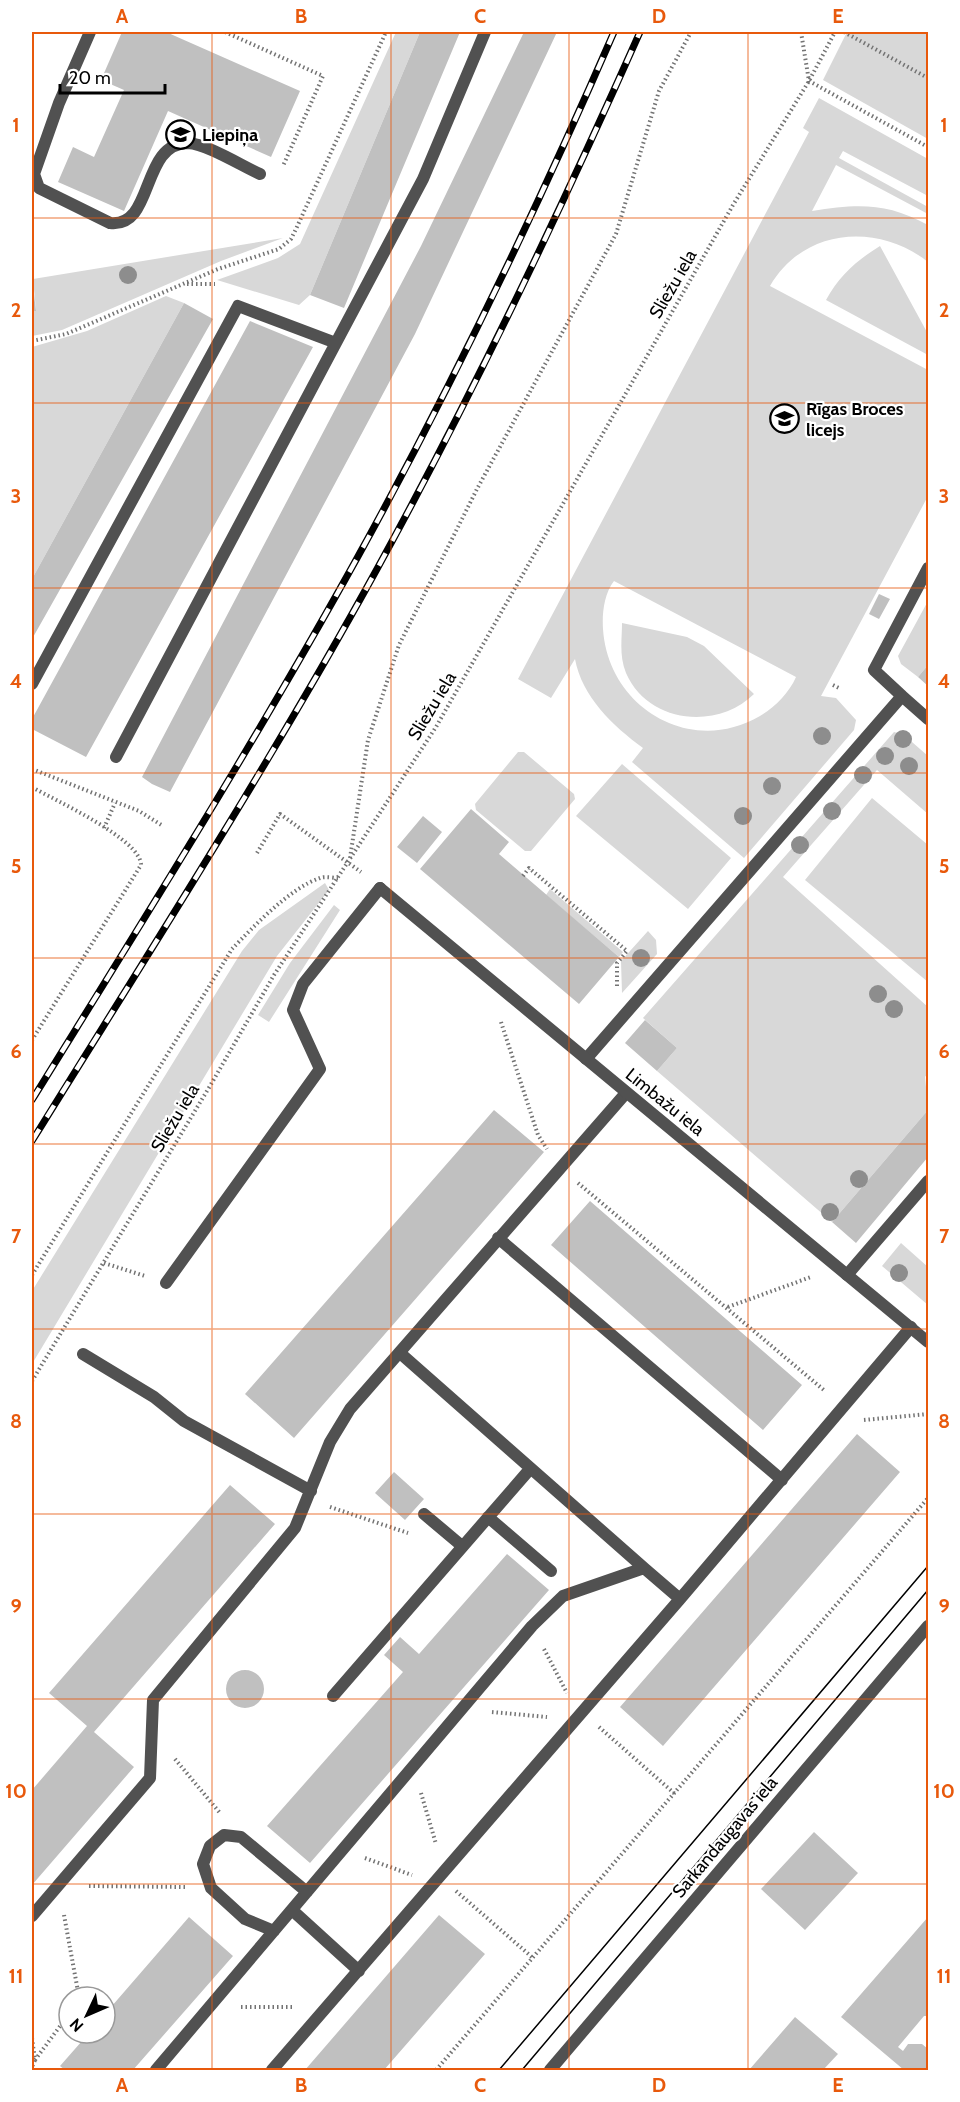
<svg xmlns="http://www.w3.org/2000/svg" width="960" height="2102" font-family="Cabin,sans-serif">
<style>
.green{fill:#d8d8d8;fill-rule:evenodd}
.building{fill:#c0c0c0}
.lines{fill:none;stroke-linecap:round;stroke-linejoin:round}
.path{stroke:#737373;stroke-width:4;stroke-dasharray:1.5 3;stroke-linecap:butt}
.service{stroke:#515151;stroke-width:12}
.minor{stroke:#515151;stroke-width:12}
.tram{stroke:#000;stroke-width:1.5}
.rail-casing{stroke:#000;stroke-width:7}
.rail{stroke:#fff;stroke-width:4.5;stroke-dasharray:14;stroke-linecap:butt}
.tree{fill:#8d8d8d}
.grid{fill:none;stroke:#e8590c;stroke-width:1.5;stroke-opacity:0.55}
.labels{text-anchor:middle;stroke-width:4.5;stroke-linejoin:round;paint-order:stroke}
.poi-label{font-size:18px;font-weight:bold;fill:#000;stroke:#fff;text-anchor:start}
.street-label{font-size:18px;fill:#000;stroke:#fff}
.neatline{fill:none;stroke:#e8590c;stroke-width:2}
.grid-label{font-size:20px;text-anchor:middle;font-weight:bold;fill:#e8590c}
</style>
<rect width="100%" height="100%" fill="#fff"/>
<path class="green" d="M396,32H420L310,295L299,305L217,280L278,258L300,244Z
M847,32H928V139L823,80Z
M819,98L928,159V196L843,151L839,158L928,207V214L836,165L812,211C857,204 886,202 928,225V262C879,223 804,227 770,286L928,370V496L821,696L836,698L856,720L854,730L744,858L632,762L643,748C613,726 582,697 575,659L551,698L518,679L809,132L803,128ZM614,581L796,677C789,693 775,707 760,716C690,757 608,707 603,629C602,613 604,594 614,581Z
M283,238L221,261L62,330L32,336V311L36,310L33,279Z
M880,246L928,334V355L826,300C839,276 857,260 880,246Z
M166,296L184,303L32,579V347L87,331Z
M928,601V665L918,677L901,664L898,656Z
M622,623L687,637L704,646L754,694C718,730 648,724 626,673C619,656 622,640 622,623Z
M894,732L904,735L928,756V814L877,770L783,877L928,1007V1078L925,1076L928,1110L832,1222L657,1071L677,1048L643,1018Z
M518,752H524L574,794L575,799L531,851H525L476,810L475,804Z
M622,764L731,858L688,909L576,816Z
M872,798L928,845V982L805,880Z
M325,883L329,890L277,956L32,1364V1291L242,951L259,930Z
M550,889L623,952L619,957L546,895Z
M334,905L340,910L269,1022L258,1015L290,963Z
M648,931L656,940L657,954L622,993L621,961Z
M901,1243L928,1267V1305L882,1266Z"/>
<path class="building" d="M122,32H166L300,91L271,157L168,111L124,211L58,182L73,147L94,157L124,90L101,80Z
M420,32H460L344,308L310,295Z
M524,32H557L415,334L170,792L152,784L142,777L421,246Z
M32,277L36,311H32Z
M184,303L213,319L32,639V579Z
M250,321L313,347L86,757L32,729V719Z
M879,594L890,599L879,619L869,614Z
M928,665V686L918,677Z
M471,809L509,842L499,854L619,957L579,1004L420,869Z
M423,816L442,832L417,863L397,847Z
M645,1020L677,1048L657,1071L625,1043Z
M494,1110L544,1152L294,1438L245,1394Z
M928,1110V1157L856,1243L832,1222Z
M590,1201L802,1385L763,1430L551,1245Z
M857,1434L900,1472L663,1746L620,1707Z
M394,1472L424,1499L405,1520L375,1493Z
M230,1485L275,1524L94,1732L134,1767L32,1885V1790L87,1726L49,1693Z
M507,1554L549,1590L310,1863L267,1826L403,1672L384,1655L400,1637L419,1654Z
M226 1689a19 19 0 1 1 38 0a19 19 0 1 1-38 0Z
M814,1832L858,1873L805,1930L761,1889Z
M439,1915L485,1954L384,2070H305Z
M189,1917L233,1956L133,2070H65L60,2066L89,2033H105V2014Z
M928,1917V2016H924L898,2047L903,2051L908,2044H922L928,2049V2069L904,2070L841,2017Z
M795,2017L838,2054L823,2070H749Z"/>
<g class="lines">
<path class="path" d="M225,32L323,76L283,166
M801,32L809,81L928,147
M844,32L928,78
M187,284H215
M32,341L66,334L218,269L279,249L291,239L296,229L386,32
M833,685L841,689
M32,769L139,811L163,826
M32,787C54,800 141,839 141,865L32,1040
M104,828L115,803
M257,853L280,814L361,872
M350,858L368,740L399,645L477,489L616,234L659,91L691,32
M523,876L529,868L627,951L617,963V987
M501,1022L538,1135L547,1149
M578,1183L825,1391
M104,1263L145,1276
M32,1275L232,949C254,926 290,888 320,878C325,876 333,878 338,878
M728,1307L811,1277
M32,1381L210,1086L274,975L436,727L733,205L809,81L835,32
M864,1420L928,1414
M330,1507L408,1533
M544,1649L567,1693
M492,1712L547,1717
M599,1727L675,1794
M175,1759L220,1813
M421,1793L436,1844
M365,1858L412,1875
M89,1886L186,1887
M456,1891L533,1958
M64,1915L79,1997
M241,2007H294
M32,2038L35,2060L32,2067
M35,2060L69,2014
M436,2070L928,1498"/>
<path class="service" d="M90,32L59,103L34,174L39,188L110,223C155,228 140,143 188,143C207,144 242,166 260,174
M32,684L238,306L336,343
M902,696L928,719
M116,757L423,179L485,32
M586,1059L902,696L874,670L928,568
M498,1238L782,1480
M847,1275L928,1181
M166,1283L320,1069L293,1010L303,984L380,888
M400,1353L644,1568
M83,1354L154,1397L184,1421L311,1491
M424,1514L462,1546
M488,1517L551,1571
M333,1696L530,1469
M292,1910L359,1971
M32,1916L150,1778L153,1700L295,1528L330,1442L350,1409L626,1093
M274,1931L245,1919L211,1888L203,1864L210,1846L224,1835L241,1837L307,1892
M156,2070L532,1626L563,1596L644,1568L680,1599
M272,2070L680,1599L911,1327"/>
<path class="minor" d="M380,888L928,1342
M550,2070L928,1626"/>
<path class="tram" d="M499,2070L928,1566
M522,2070L928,1590"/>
<defs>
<path id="rail" d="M32,1100C142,922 254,744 356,560C451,388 536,211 614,32
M32,1141C149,952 270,764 377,569C473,394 559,214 640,32"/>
</defs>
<use href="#rail" class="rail-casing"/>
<use href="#rail" class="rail"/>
</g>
<g class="tree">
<circle cx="128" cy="275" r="9"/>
<circle cx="822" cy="736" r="9"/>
<circle cx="903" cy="739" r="9"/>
<circle cx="885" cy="756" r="9"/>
<circle cx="909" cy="766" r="9"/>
<circle cx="863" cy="775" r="9"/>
<circle cx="772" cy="786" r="9"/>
<circle cx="832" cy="811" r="9"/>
<circle cx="743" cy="816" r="9"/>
<circle cx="800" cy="845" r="9"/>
<circle cx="641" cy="958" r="9"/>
<circle cx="878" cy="994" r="9"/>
<circle cx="894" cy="1009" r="9"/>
<circle cx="859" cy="1179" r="9"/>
<circle cx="830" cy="1212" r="9"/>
<circle cx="899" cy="1273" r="9"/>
</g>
<path class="grid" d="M212,32V2070M391,32V2070M569,32V2070M748,32V2070M32,218H928M32,403H928M32,588H928M32,773H928M32,958H928M32,1144H928M32,1329H928M32,1514H928M32,1699H928M32,1884H928"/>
<defs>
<symbol id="school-ring" viewBox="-11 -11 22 22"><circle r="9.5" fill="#fff" stroke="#000" stroke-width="1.5"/><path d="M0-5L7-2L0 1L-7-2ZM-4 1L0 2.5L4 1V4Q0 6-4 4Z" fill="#000"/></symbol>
</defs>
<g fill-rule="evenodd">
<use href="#school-ring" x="164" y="118" width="33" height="33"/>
<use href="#school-ring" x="768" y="402" width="33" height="33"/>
</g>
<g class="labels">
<g class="poi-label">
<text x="202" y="141">Liepiņa</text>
<text x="806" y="415">Rīgas Broces<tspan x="806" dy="21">licejs</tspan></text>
</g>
<g class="street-label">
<text transform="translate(673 284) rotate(-60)" y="6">Sliežu iela</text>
<text transform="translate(432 706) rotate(-59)" y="6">Sliežu iela</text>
<text transform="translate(665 1102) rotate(39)" y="6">Limbažu iela</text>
<text transform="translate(175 1118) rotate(-59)" y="6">Sliežu iela</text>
<text transform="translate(725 1837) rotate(-50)" y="6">Sarkandaugavas iela</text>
</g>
</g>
<rect width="960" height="2102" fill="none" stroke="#ffffff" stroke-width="66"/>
<g transform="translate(87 2015) rotate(226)"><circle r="28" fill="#ffffff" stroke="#999999" stroke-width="1.5"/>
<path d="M0-4.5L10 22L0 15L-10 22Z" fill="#000000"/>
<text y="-9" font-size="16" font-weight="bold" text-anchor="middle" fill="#000000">N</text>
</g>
<path d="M60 84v9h105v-9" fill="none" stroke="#000000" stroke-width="3"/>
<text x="69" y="84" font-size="18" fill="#000000" stroke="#ffffff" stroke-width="4.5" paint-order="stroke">20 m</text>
<rect x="33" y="33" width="894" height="2036" class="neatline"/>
<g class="grid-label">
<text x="122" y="23">A</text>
<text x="301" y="23">B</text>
<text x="480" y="23">C</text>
<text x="659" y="23">D</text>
<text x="838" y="23">E</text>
<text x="16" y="132">1</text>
<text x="944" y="132">1</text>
<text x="16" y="317">2</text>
<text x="944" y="317">2</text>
<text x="16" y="503">3</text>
<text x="944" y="503">3</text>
<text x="16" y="688">4</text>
<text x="944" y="688">4</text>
<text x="16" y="873">5</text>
<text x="944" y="873">5</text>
<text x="16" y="1058">6</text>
<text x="944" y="1058">6</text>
<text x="16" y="1243">7</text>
<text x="944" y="1243">7</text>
<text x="16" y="1428">8</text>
<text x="944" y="1428">8</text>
<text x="16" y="1613">9</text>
<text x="944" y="1613">9</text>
<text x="16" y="1798">10</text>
<text x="944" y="1798">10</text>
<text x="16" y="1983">11</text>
<text x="944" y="1983">11</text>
<text x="122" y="2092">A</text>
<text x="301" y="2092">B</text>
<text x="480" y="2092">C</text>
<text x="659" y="2092">D</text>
<text x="838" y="2092">E</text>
</g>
</svg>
